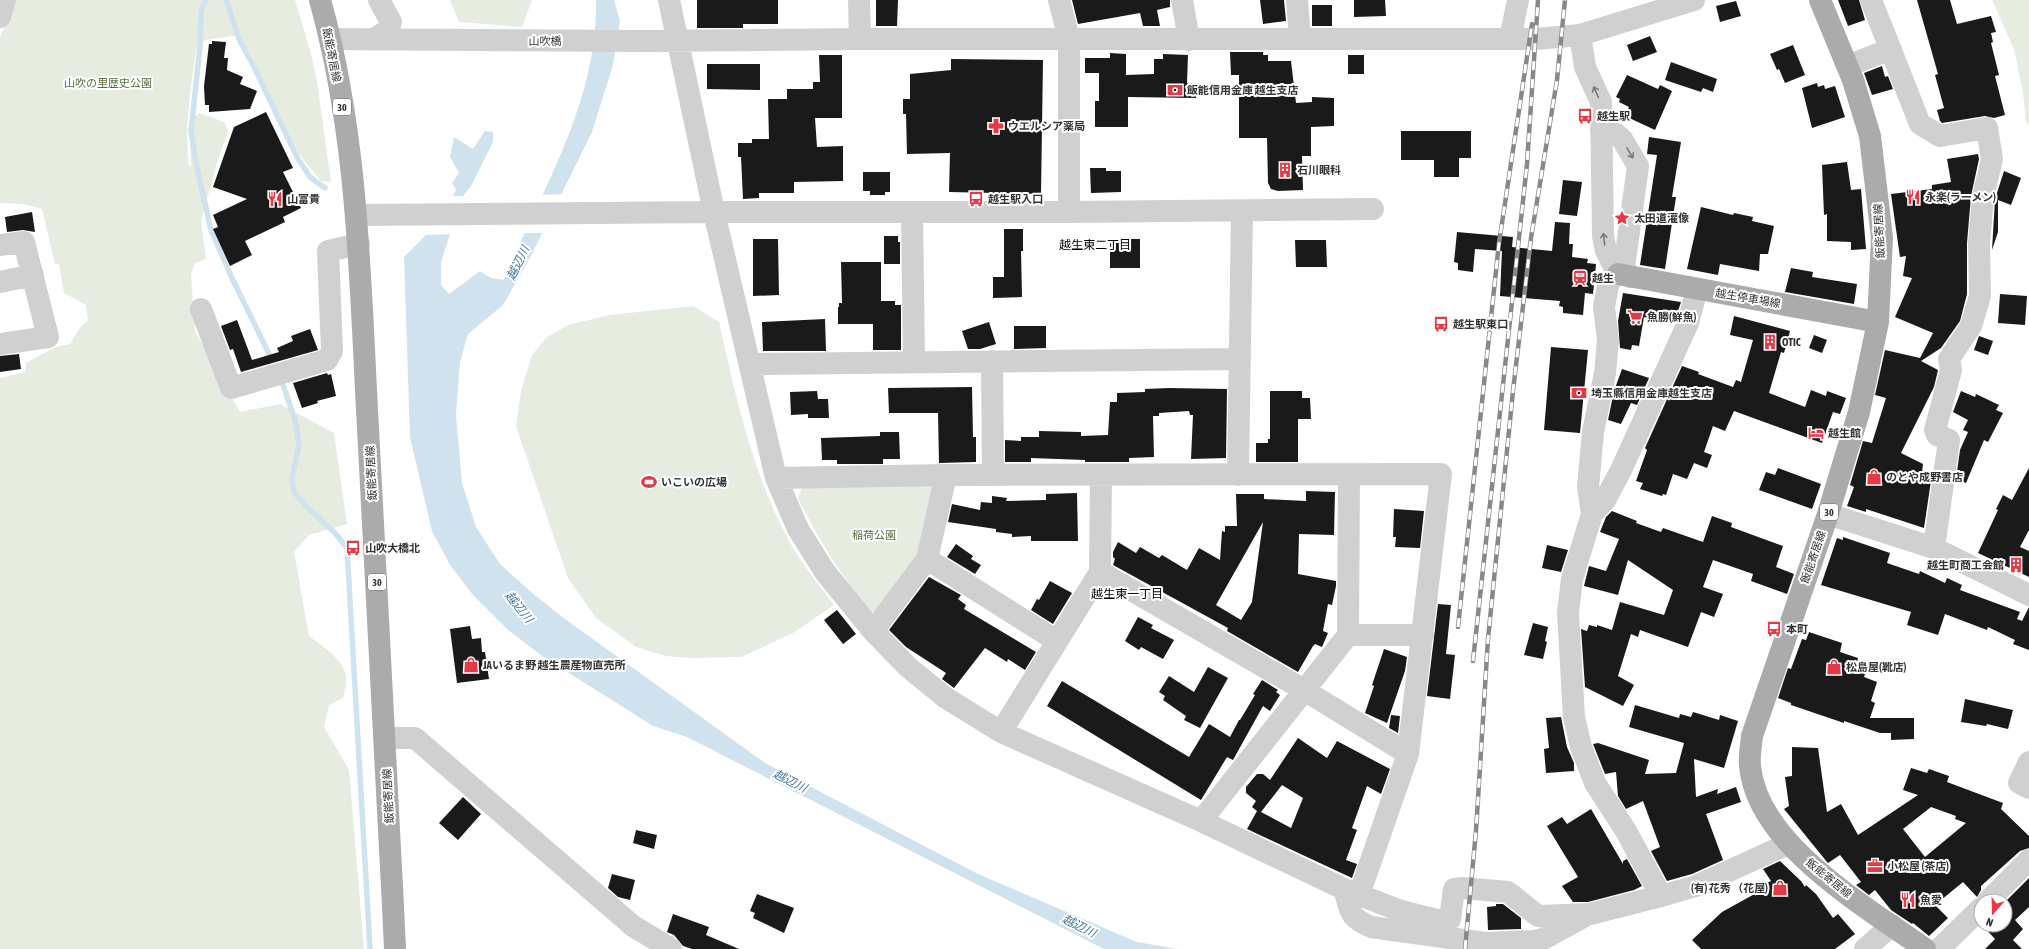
<svg xmlns="http://www.w3.org/2000/svg" width="2029" height="949" font-family="'Asap Condensed','Noto Sans JP',sans-serif">
<style>
.green{fill:#e6ecdf}
.water{fill:#cfe2ee}
.pier{fill:#fff}
.lines{fill:none;stroke-linecap:round;stroke-linejoin:round}
.stream{stroke:#cfe2ee;stroke-width:5.5}
.building{fill:#1a1a1a;fill-rule:evenodd}
.minor{stroke:#d0d0d0;stroke-width:22}
.major{stroke:#ababab;stroke-width:22}
.rail-casing{stroke:#888;stroke-width:4.5}
.rail{stroke:#fff;stroke-width:3;stroke-dasharray:9;stroke-linecap:butt}
.oneway{stroke:#7a7a7a}
.labels{text-anchor:middle;stroke-width:4;stroke-linejoin:round;paint-order:stroke}
.shield{fill:#fff;stroke:#707070;stroke-width:1}
.shield-label{font-size:10px;font-weight:bold;fill:#333}
.street-label{font-size:11px;fill:#333;stroke:#fff}
.park-label{font-size:11px;fill:#56703f;stroke:#fff}
.poi-label{font-size:11px;font-weight:bold;fill:#333;stroke:#fff;text-anchor:start}
.neighbourhood-label{font-size:12px;fill:#000;stroke:#fff}
.water-label{font-size:12px;font-style:italic;fill:#3f7597;stroke:#fff}
</style>
<rect width="100%" height="100%" fill="#fff"/>
<path class="green" d="M15,0H295L311,54L317,81L331,182L321,181L299,154L249,51L239,35L206,40L197,45C191,85 184,126 189,166H191L190,119L200,113L224,122L228,131L217,163L201,221L206,259L194,264L191,275L195,331L240,412L280,404L334,433L347,524L309,535L294,552L309,636C332,654 355,665 343,698L329,705L324,727L349,770L364,949H0V378L25,372L26,363L56,347L70,344L79,329L88,320L86,305L64,293L59,264H55L42,209L24,204L0,203V37L12,10Z
M450,0H532L522,27L459,22Z
M1992,0H2029V125L2026,122L2023,93L2014,49Z
M693,306L719,322C736,399 754,480 793,548C805,568 820,586 834,605L793,633L741,657L690,658L666,656L636,647L596,618L568,578L516,426L521,391L532,355L547,337L568,325L610,315Z
M931,485L936,489L914,563L876,611L870,612C842,576 818,539 798,498L802,487Z"/>
<path class="water" d="M596,0H614L620,21L613,65L592,132L532,254L503,305L468,334L460,362L456,414L462,483L476,527L500,564L531,592L565,619L765,763L978,874L1137,942L1177,949H1104L687,737L653,726L542,656L507,629L473,595L450,565L432,531L410,437L404,257L436,225L456,190L452,183L459,173L450,157L454,137L473,149L485,131L493,132V142L471,186L462,197L441,262V285L449,294L480,271L491,278L504,280C542,188 598,103 596,0Z"/>
<path class="pier" d="M564,194L544,233H522L541,195Z
M450,196H465L452,234L424,235L434,224Z"/>
<g class="lines">
<path class="stream" d="M206,0L201,11L200,47L191,131L196,163L211,230L232,278L272,360
M226,0L239,39L254,67L298,159L310,177L325,188
M281,379L296,423L299,446L292,478L294,492L306,506L335,533L347,548L370,949"/>
</g>
<path class="building" d="M697,0H778V24H743V28H697Z
M876,0H898L897,26H876Z
M1072,0H1170V7L1157,10L1160,26H1143L1140,13L1078,24Z
M1260,0H1284L1286,21L1263,24Z
M1354,0H1385L1386,16L1354,17Z
M1838,0H1859L1865,20L1848,26Z
M1917,0H1950L1957,24L1991,16L1996,32L1991,33L1993,42L1991,43L1999,75L1995,76L2005,115L1994,118L1985,116L1942,123L1940,121L1937,110L1944,108L1935,75L1938,74Z
M1736,1L1741,16L1720,22L1716,6Z
M1312,5H1332V26H1312Z
M1650,36L1657,52L1633,61L1627,45Z
M212,41L226,42L224,58H228L227,70L243,77L240,84L257,91L250,109L209,112V105H205L204,86L209,44H212Z
M1793,45L1805,75L1785,83L1779,69L1777,70L1770,54Z
M1230,52H1263V55H1268V61H1291L1296,103L1312,102V97L1334,98V126L1311,127V156H1302L1303,190L1278,191L1271,189L1268,183L1267,138H1239V75H1231Z
M1110,53L1126,54V75L1154,74V59H1163V54L1188,55L1187,83H1197L1196,98L1128,97V127H1095V101H1099V73H1085V58H1110Z
M819,55H842V118H815L817,147L843,146V181L794,182V193H759V198L743,199L741,157H738V143H752V139H769L768,99H787V89H813V82H820Z
M1348,55H1364V74H1348Z
M951,59L1043,60L1041,194L949,192L950,153L907,154L906,114H903V99H910V74L951,70Z
M1671,62L1717,79L1713,92L1703,88L1701,92L1665,80Z
M707,64H760V90L707,89Z
M1882,66L1885,77L1888,76L1893,89L1872,95L1864,73Z
M1627,75L1658,89L1660,85L1672,91L1655,130L1625,116L1629,107L1619,102L1620,99L1616,97Z
M1817,83L1818,87L1824,85L1825,89L1835,86L1845,117L1812,128L1802,88Z
M266,112L293,168L283,172L301,208L283,217L285,222L245,241L252,255L230,266L213,229L218,227L213,215L247,199L213,187L234,127Z
M1401,131H1471V158H1459V177H1434V160H1401Z
M1649,137L1681,142L1672,197H1676L1665,269L1640,265L1657,155L1647,154Z
M1978,154L1979,159L1971,196L1967,243V294L1960,321L1941,348L1921,361L1938,370L1934,387L1901,453L1923,464L1922,472L1932,474L1924,528L1866,509V512L1847,506L1854,487L1850,485L1863,441L1872,443L1886,398L1875,395L1885,350L1920,358L1933,333L1895,317L1912,278L1903,276L1906,256L1900,257L1891,194L1932,189V185L1951,182L1947,159Z
M1847,162L1851,190L1861,189L1866,249L1851,250V242L1827,241V214L1824,215L1822,165Z
M1090,168H1106V171H1121V192L1091,193Z
M2004,171L2021,178L2011,205L1998,200V232L1992,250L1995,199Z
M863,172H890V192H885V195H870V191H863Z
M1563,180L1582,182L1577,216L1559,214Z
M1701,207L1733,215L1734,213L1753,217L1752,221L1774,226L1768,254H1760L1759,271L1720,264L1718,275L1687,269Z
M32,212L35,232L23,230L7,232L5,217Z
M1555,222L1570,223L1569,244H1573L1572,257L1588,259L1587,263L1596,264L1593,294L1585,293L1583,315L1563,313V307L1559,306L1560,301L1500,296L1502,251L1475,249L1473,272L1458,270V263L1454,262L1457,232L1513,237L1512,247L1552,251Z
M1004,229H1023V251H1021L1022,297L993,298V277H1004Z
M884,236H898V242H900V264H884Z
M753,239H778L779,295L753,296Z
M1110,239H1140V268H1110Z
M1295,240H1326L1327,267H1296Z
M841,262H881V301H895V305H901V350H873V324H838V307H839V303H842Z
M1791,268L1813,272L1812,277L1857,284L1854,304L1785,292Z
M1623,293L1681,302L1674,323L1644,317L1639,346L1632,345L1631,350L1620,348L1618,321Z
M2000,294L2027,296L2025,325L1998,323Z
M1734,316L1790,331L1784,353L1781,352L1769,393L1805,407L1811,390L1826,396L1827,391L1846,398L1840,414L1833,412L1822,443L1734,411L1725,431L1713,426L1704,452L1712,455L1707,468L1694,463L1687,479L1673,474L1666,495L1663,494L1662,496L1640,489L1643,483L1636,481L1647,450L1645,448L1682,366L1699,372L1698,374L1733,387L1736,380L1741,382L1753,340L1730,335Z
M825,319L826,351H763L762,322Z
M237,320L252,360L279,352L277,348L293,341L291,336L310,329L318,350L241,372L233,349L230,350L221,326Z
M989,322L996,344L980,349H968L962,331Z
M1014,326H1046V348L1014,349Z
M1814,335L1827,340L1822,353L1809,348Z
M1979,336L1993,341L1988,355L1974,350Z
M1551,347L1588,350L1580,433L1544,430Z
M19,354L21,369L0,372V356Z
M1622,369L1649,378L1637,405L1631,403L1621,424L1608,420L1614,391Z
M327,373L328,375L331,374L336,396L317,401L318,403L302,408L293,383Z
M972,387L973,437H976V462L939,463L938,413H889L888,388Z
M1169,388L1227,389L1226,458L1191,459L1193,415H1190L1189,411L1159,413V416H1153L1154,457L1129,458V462H1085V460L1031,458V462H1005V440L1021,441V437H1039V431L1081,432V436L1108,435L1110,402H1117V393L1145,392V389Z
M817,391L818,399H828L829,418H808V414L791,415L790,392Z
M1270,391H1302V398H1310L1311,419H1298V462H1256V443H1268V439H1270Z
M1961,391L1975,397L1976,394L1999,405L1996,410L2003,413L1988,442L1984,440L1966,483L1956,479L1960,450L1968,432L1963,430L1968,420L1953,412Z
M880,432H899L900,459H883V464H837V460H822L821,438L880,436Z
M1778,468L1821,484L1812,509L1759,490L1766,472L1775,475Z
M2029,468V530L2020,547L2029,551V577L1978,553L1998,510L1996,509L2003,495L2012,500Z
M1306,491L1335,492L1334,535L1299,534L1298,574L1336,581V586L1332,605L1328,604L1323,631L1328,633L1322,647L1315,644L1313,646L1298,672L1227,631L1228,628L1113,565L1115,559L1113,557V552L1118,542L1136,553L1140,547L1159,558L1162,555L1187,570L1199,548L1220,560L1222,531L1225,532V526H1237L1236,494H1264V499L1306,501ZM1263,522L1252,602L1241,620L1216,605Z
M1077,493L1078,541H1031V536L1012,537V534L996,532V529L948,522L952,504L980,510L981,502L992,503V496L1007,498L1006,501L1046,500V494Z
M1394,509L1424,511L1420,548L1395,547L1396,537H1393Z
M1612,511L1637,521L1636,523L1661,532L1663,528L1703,542L1712,516L1732,523L1731,527L1783,546L1776,567L1794,574L1787,594L1751,581L1753,574L1713,560L1703,587L1723,594L1714,617L1701,612L1688,647L1640,630L1638,637L1631,634L1618,676L1634,685L1623,706L1585,687L1581,629L1587,631L1589,625L1597,627V625L1612,630L1620,602L1664,615L1673,590L1628,560L1618,595L1584,586L1589,566L1606,571L1619,539L1600,532L1606,517Z
M1843,537L1890,553L1887,563L1919,574L1920,571L1945,583L1947,578L1962,585L1960,590L2020,612L2017,619L2022,621L2029,607V650L2013,644L2015,640L1988,627L1987,630L1945,614L1938,635L1907,625L1911,612L1821,585L1837,538L1843,540Z
M956,544L973,556L971,559L981,565L975,574L947,557Z
M1547,545L1568,550L1561,572L1542,568Z
M929,577L961,595L958,599L966,605L964,609L1036,652L1025,670L1008,659L1007,662L985,648L954,688L942,679L946,673L906,647L889,630Z
M1050,581L1072,593L1053,624L1031,610L1037,599L1039,600Z
M1438,604L1451,605L1446,654L1455,655L1450,699L1427,696Z
M837,610L856,634L843,644L824,620Z
M1138,617L1153,625L1151,628L1174,640L1163,659L1141,647L1139,650L1125,641Z
M1533,623L1548,627L1545,641L1547,642L1543,659L1524,655Z
M470,626L472,639L481,638L482,652H485L489,679L457,683L450,629Z
M1809,632L1842,643L1840,652L1858,658L1856,667L1866,671L1864,677L1877,682L1871,701L1875,703L1870,718H1914V739L1891,740V733H1880L1844,721V723L1791,705V703L1778,698L1788,668L1791,669L1802,639L1806,640Z
M1384,649L1407,657L1405,671L1387,723L1365,713L1374,686L1372,685Z
M1208,667L1228,678L1200,728L1184,720L1186,716L1163,700L1165,696L1159,692L1169,676L1194,692Z
M1262,680L1278,690L1276,692L1280,695L1270,711L1263,706L1233,760L1227,757L1201,800L1047,706L1062,681L1189,757L1209,724L1230,737L1239,720H1240L1255,695L1253,694Z
M1965,699L2013,710L2008,729L1987,724L1986,726L1961,722Z
M1635,705L1679,718L1680,714L1691,717L1693,712L1719,720L1720,715L1738,721L1724,768L1694,759L1696,797L1718,789L1717,794L1736,787L1741,802L1706,814L1723,860L1692,874L1667,881L1651,851L1660,847L1643,801L1626,809L1618,796L1616,772L1605,774L1593,744L1598,743L1649,760L1645,774L1676,773L1684,743L1629,727Z
M1391,715L1400,716L1398,733L1389,728Z
M1561,717L1567,747L1574,763V771L1546,773L1544,749L1549,748L1546,718Z
M1298,738L1327,758L1337,741L1390,769L1381,794L1367,786L1352,828L1357,830L1346,860L1357,864L1352,878L1247,829L1257,811L1252,807L1256,801L1246,793V787L1257,774H1263L1270,780ZM1282,785L1303,798L1291,828L1261,812Z
M1792,747L1818,748L1827,812L1841,804L1858,835L1918,795L1903,790L1911,768L1927,773L1929,769L1949,776L1947,782L2003,803L2001,809L2029,836V848L2020,851L1981,886V890L1977,897L1963,882L1935,905L1948,918L1929,936L1913,923L1912,924L1891,910L1875,890L1869,895L1856,885L1861,882L1840,855L1828,863L1827,862L1784,809L1789,806L1785,777L1792,776ZM1931,807L1956,816L1955,819L1966,823L1925,857L1903,829Z
M463,797L481,814L458,840L439,823Z
M1591,809L1623,864V861L1627,859L1642,886L1634,890L1588,902H1573L1562,886L1578,877L1547,826L1562,817L1567,824Z
M636,830L657,835L654,849L633,843Z
M1780,861L1801,881L1805,887L1806,885L1816,894L1833,918L1838,914L1855,934L1835,949H1701L1692,940L1722,912L1769,886L1767,883L1771,881L1763,869Z
M612,874L635,880L630,900L618,897L608,888Z
M2029,878V907L2015,920L2023,929L2013,940L2022,949H1985L1995,939L1982,925H2005V902Z
M757,894L794,908L784,933L753,918L755,913L750,911Z
M1496,904H1503L1521,918V929L1488,930L1487,907L1496,906Z
M673,914L709,927L706,935L739,949H692L683,946L674,935L667,932Z"/>
<g class="lines">
<path class="minor" d="M669,0L714,212L776,478L798,529L825,572L873,631L908,667L946,698L1001,732L1201,821L1344,889L1401,911L1445,922L1450,919L1454,889L1462,888L1508,892L1538,916L1590,914L1661,896L1626,831L1595,783L1581,747L1574,717L1568,613L1572,579L1592,514L1588,487L1593,432L1605,373L1608,340L1604,307L1609,281L1618,274L1606,251L1603,236L1601,102L1585,67L1580,35
M859,0L860,39
M1059,0L1069,39V212
M1182,0L1189,40
M1297,0L1300,39
M1871,0L1920,124L1940,136L1987,128L1992,159L1983,197L1979,244L1980,296L1971,326L1949,359L1951,370L1935,430L1937,435L1949,440L1934,548
M0,17L5,0
M330,39L646,41L860,39H1536L1580,35L1694,0
M1510,39L1518,0
M373,40L388,30L391,22L379,0
M1847,66L1891,49
M1601,130L1615,133L1622,139L1638,166L1624,268L1630,277
M912,212L914,362
M357,215L714,212H1069L1373,209
M0,245L24,242L48,337L0,344
M0,282L33,275
M201,309L231,388L327,360L332,351L328,251L359,244
M992,361L993,475
M750,364L1240,359
M1238,475L1242,211
M776,478L946,475L1441,474L1408,754L1359,895
M1592,514L1605,500L1621,470L1688,323L1697,289
M1828,514L1934,548L2029,595
M927,559L946,475
M1100,572L1304,690L1408,754
M873,631L927,559L1057,641
M1348,635H1423
M1001,732L1100,572L1101,475
M386,738H415L633,926L671,949
M2029,762L2019,783L2029,788
M1201,821L1348,635L1349,475
M1344,889C1351,912 1348,917 1371,927L1485,943L1535,941L1543,939L1585,916
M1661,896L1696,886L1788,844
M1988,901L2029,860
M1865,949L1892,925
M1939,949L1981,908"/>
<path class="major" d="M320,0C359,139 360,285 368,428C377,601 387,775 395,949
M1820,0L1853,80L1870,136L1882,238L1878,322L1859,412L1828,514L1752,736C1751,746 1749,756 1750,766C1757,845 1867,907 1925,949
M1618,274L1878,322"/>
<defs>
<path id="rail" d="M1458,627L1499,243L1532,24
M1473,661L1527,164L1538,0
M1465,949L1476,831L1488,639L1513,391L1531,238L1557,80L1565,0"/>
</defs>
<use href="#rail" class="rail-casing"/>
<use href="#rail" class="rail"/>
</g>
<defs><path id="oneway-shaft" d="M-6 0H5M1.5-3L5.5 0L1.5 3" fill="none" stroke-width="1.6" stroke-linecap="round" stroke-linejoin="round"/></defs>
<g class="oneway">
<use href="#oneway-shaft" transform="translate(1596 92) rotate(-114)"/>
<use href="#oneway-shaft" transform="translate(1630 153) rotate(59)"/>
<use href="#oneway-shaft" transform="translate(1604 239) rotate(-97)"/>
</g>
<defs>
<symbol id="bank-bare" viewBox="-9 -9 18 18"><path d="M-6-4H6V4H-6ZM0-2.3a2.3 2.3 0 1 0 0 4.6a2.3 2.3 0 1 0 0-4.6Z" fill="#e63946" stroke="#fff" stroke-width="2.5" paint-order="stroke"/></symbol>
<symbol id="bus-bare" viewBox="-9 -9 18 18"><path d="M-5-6H5V4H4V6H2V4H-2V6H-4V4H-5ZM-3.5-4V0h7V-4ZM-3.5 1.2v1.5H-2V1.2ZM2 1.2v1.5H3.5V1.2Z" fill="#e63946" stroke="#fff" stroke-width="2.5" paint-order="stroke"/></symbol>
<symbol id="pharmacy-bare" viewBox="-9 -9 18 18"><path d="M-2-6h4v4h4v4h-4v4h-4v-4h-4v-4h4Z" fill="#e63946" stroke="#fff" stroke-width="2.5" paint-order="stroke"/></symbol>
<symbol id="building-bare" viewBox="-9 -9 18 18"><path d="M-4-6H4V6H1V3H-1V6H-4ZM-2.5-4.3h1.7v1.8h-1.7ZM.8-4.3h1.7v1.8H.8ZM-2.5-1h1.7V.8h-1.7ZM.8-1h1.7V.8H.8Z" fill="#e63946" stroke="#fff" stroke-width="2.5" paint-order="stroke"/></symbol>
<symbol id="restaurant-bare" viewBox="-9 -9 18 18"><path d="M-5-6h1v4h1v-4h1v4h1v-4h1v5L-1.5 .5V6h-2V.5L-5-1ZM5-6V6H3V1.5H1.5Q1.5-4 5-6Z" fill="#e63946" stroke="#fff" stroke-width="2.5" paint-order="stroke"/></symbol>
<symbol id="sight-bare" viewBox="-9 -9 18 18"><path d="M0-6L1.8-2.2L6-1.7L2.9 1.2L3.7 5.4L0 3.3L-3.7 5.4L-2.9 1.2L-6-1.7L-1.8-2.2Z" fill="#e63946" stroke="#fff" stroke-width="2.5" paint-order="stroke"/></symbol>
<symbol id="station-bare" viewBox="-9 -9 18 18"><path d="M-3-6H3Q5-6 5-4V2Q5 4 3 4L4.5 6H3L1.5 4h-3L-3 6H-4.5L-3 4Q-5 4-5 2V-4Q-5-6-3-6ZM-3.5-4v3h7v-3ZM-3.5 1v1.5H-2V1ZM2 1v1.5H3.5V1Z" fill="#e63946" stroke="#fff" stroke-width="2.5" paint-order="stroke"/></symbol>
<symbol id="supermarket-bare" viewBox="-9 -9 18 18"><path d="M-6-5.5h2.5l.6 2H6L4.5 2H-2.5L-4.4-4H-6ZM-1.5 3.2a1.3 1.3 0 1 0 .1 0ZM3 3.2a1.3 1.3 0 1 0 .1 0Z" fill="#e63946" stroke="#fff" stroke-width="2.5" paint-order="stroke"/></symbol>
<symbol id="hotel-bare" viewBox="-9 -9 18 18"><path d="M-6-4.5h1.5V1H6V5H4.5V3h-9V5H-6ZM-4 0a1.8 1.8 0 1 1 3.6 0ZM.5 0V-2.5h3Q6-2.5 6 0Z" fill="#e63946" stroke="#fff" stroke-width="2.5" paint-order="stroke"/></symbol>
<symbol id="shop-bare" viewBox="-9 -9 18 18"><path d="M-5-2.5h2.3a2.7 3.5 0 0 1 5.4 0H5L5.5 6h-11ZM-1.5-2.5h3a1.5 2.3 0 0 0-3 0Z" fill="#e63946" stroke="#fff" stroke-width="2.5" paint-order="stroke"/></symbol>
<symbol id="stadium-bare" viewBox="-9 -9 18 18"><path d="M0-5a6.5 5 0 1 0 0 10a6.5 5 0 1 0 0-10ZM-3.5-1.8h7v3.6h-7Z" fill="#e63946" stroke="#fff" stroke-width="2.5" paint-order="stroke"/></symbol>
<symbol id="office-bare" viewBox="-9 -9 18 18"><path d="M-6-3h4V-5.5h4V-3h4V5H-6ZM-1-4.5V-3h2v-1.5ZM-6 0V1H6V0Z" fill="#e63946" stroke="#fff" stroke-width="2.5" paint-order="stroke"/></symbol>
</defs>
<g fill-rule="evenodd">
<use href="#bank-bare" x="1164" y="79" width="22" height="22"/>
<use href="#bus-bare" x="1574" y="105" width="22" height="22"/>
<use href="#pharmacy-bare" x="985" y="115" width="22" height="22"/>
<use href="#building-bare" x="1274" y="159" width="22" height="22"/>
<use href="#restaurant-bare" x="1902" y="186" width="22" height="22"/>
<use href="#restaurant-bare" x="264" y="188" width="22" height="22"/>
<use href="#bus-bare" x="965" y="188" width="22" height="22"/>
<use href="#sight-bare" x="1611" y="207" width="22" height="22"/>
<use href="#station-bare" x="1569" y="267" width="22" height="22"/>
<use href="#supermarket-bare" x="1624" y="306" width="22" height="22"/>
<use href="#bus-bare" x="1430" y="313" width="22" height="22"/>
<use href="#building-bare" x="1759" y="331" width="22" height="22"/>
<use href="#bank-bare" x="1568" y="382" width="22" height="22"/>
<use href="#hotel-bare" x="1805" y="422" width="22" height="22"/>
<use href="#shop-bare" x="1863" y="466" width="22" height="22"/>
<use href="#stadium-bare" x="638" y="471" width="22" height="22"/>
<use href="#bus-bare" x="342" y="537" width="22" height="22"/>
<use href="#building-bare" x="2005" y="554" width="22" height="22"/>
<use href="#bus-bare" x="1763" y="618" width="22" height="22"/>
<use href="#shop-bare" x="460" y="654" width="22" height="22"/>
<use href="#shop-bare" x="1823" y="656" width="22" height="22"/>
<use href="#office-bare" x="1864" y="855" width="22" height="22"/>
<use href="#shop-bare" x="1769" y="877" width="22" height="22"/>
<use href="#restaurant-bare" x="1897" y="889" width="22" height="22"/>
</g>
<g class="labels">
<g class="shield">
<rect x="333" y="99" width="18" height="16" rx="3"/>
<rect x="1820" y="504" width="18" height="16" rx="3"/>
<rect x="368" y="574" width="18" height="16" rx="3"/>
</g>
<g class="shield-label">
<text x="342" y="111">30</text>
<text x="1829" y="516">30</text>
<text x="377" y="586">30</text>
</g>
<g class="street-label">
<text x="545" y="45">山吹橋</text>
<text transform="translate(332 55) rotate(79)" y="4">飯能寄居線</text>
<text transform="translate(1879 231) rotate(-93)" y="4">飯能寄居線</text>
<text transform="translate(1748 298) rotate(10)" y="4">越生停車場線</text>
<text transform="translate(371 473) rotate(-93)" y="4">飯能寄居線</text>
<text transform="translate(1813 557) rotate(-71)" y="4">飯能寄居線</text>
<text transform="translate(388 796) rotate(-93)" y="4">飯能寄居線</text>
<text transform="translate(1829 878) rotate(39)" y="4">飯能寄居線</text>
</g>
<g class="park-label">
<text x="108" y="87">山吹の里歴史公園</text>
<text x="874" y="539">稲荷公園</text>
</g>
<g class="poi-label">
<text x="1187" y="94">飯能信用金庫 越生支店</text>
<text x="1597" y="120">越生駅</text>
<text x="1008" y="130">ウエルシア薬局</text>
<text x="1297" y="174">石川眼科</text>
<text x="1925" y="201">永楽(ラーメン)</text>
<text x="287" y="203">山富貴</text>
<text x="988" y="203">越生駅入口</text>
<text x="1634" y="222">太田道灌像</text>
<text x="1592" y="282">越生</text>
<text x="1647" y="321">魚勝(鮮魚)</text>
<text x="1453" y="328">越生駅東口</text>
<text x="1782" y="346">OTIC</text>
<text x="1591" y="397">埼玉縣信用金庫越生支店</text>
<text x="1828" y="437">越生館</text>
<text x="1886" y="481">のとや成野書店</text>
<text x="661" y="486">いこいの広場</text>
<text x="365" y="552">山吹大橋北</text>
<text x="2004" y="569" text-anchor="end">越生町商工会館</text>
<text x="1786" y="633">本町</text>
<text x="483" y="669">JAいるま野 越生農産物直売所</text>
<text x="1846" y="671">松島屋(靴店)</text>
<text x="1887" y="870">小松屋 (茶店)</text>
<text x="1768" y="892" text-anchor="end">(有) 花秀 （花屋)</text>
<text x="1920" y="904">魚愛</text>
</g>
<g class="neighbourhood-label">
<text x="1095" y="249">越生東二丁目</text>
<text x="1127" y="598">越生東一丁目</text>
</g>
<g class="water-label">
<text transform="translate(518 263) rotate(-64)" y="4">越辺川</text>
<text transform="translate(519 607) rotate(51)" y="4">越辺川</text>
<text transform="translate(790 781) rotate(27)" y="4">越辺川</text>
<text transform="translate(1079 926) rotate(27)" y="4">越辺川</text>
</g>
</g>
<g transform="translate(1993 913) rotate(200)"><circle r="19" fill="#ffffff" stroke="#adadad"/>
<path d="M0-3L7 15L0 10L-7 15Z" fill="#e63946"/>
<text y="-6" font-size="11" font-weight="bold" text-anchor="middle" fill="#333333">N</text>
</g>
</svg>
